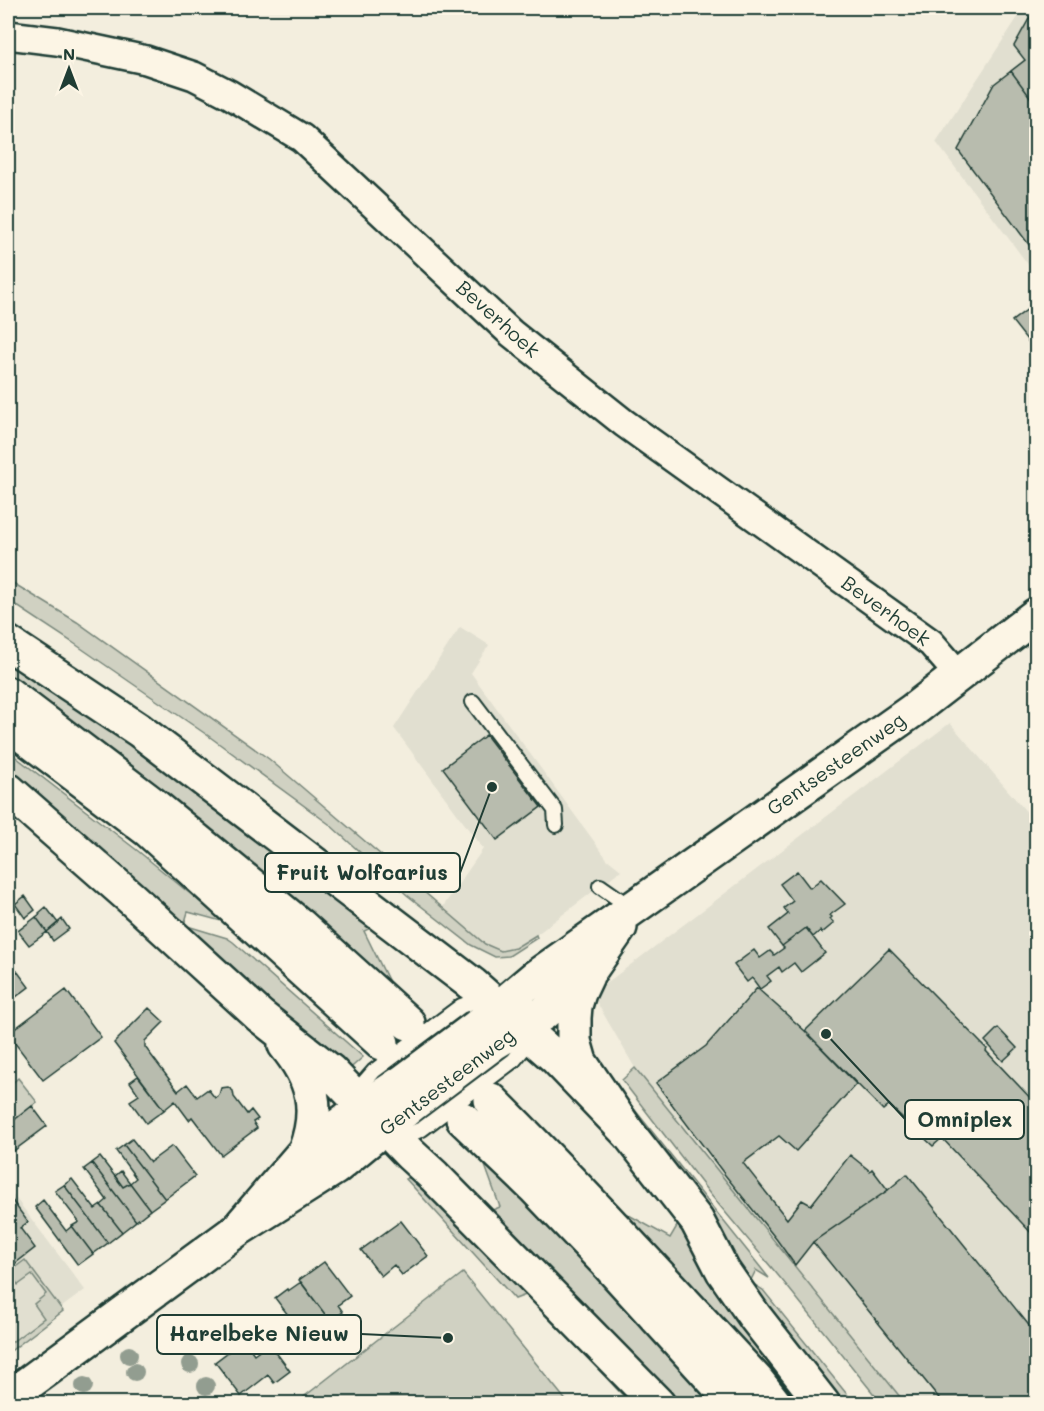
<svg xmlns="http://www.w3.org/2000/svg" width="1044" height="1411" font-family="Mali,sans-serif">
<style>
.built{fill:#e1dfd0}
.green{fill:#d0d1c2;stroke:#78877b;stroke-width:1.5}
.building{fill:#b8bcae;stroke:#1f3d34;stroke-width:1.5}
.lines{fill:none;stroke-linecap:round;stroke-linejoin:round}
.service-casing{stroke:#1f3d34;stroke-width:18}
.minor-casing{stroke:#1f3d34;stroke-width:32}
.primary-casing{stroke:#1f3d34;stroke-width:38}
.service{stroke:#fcf5e5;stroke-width:14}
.minor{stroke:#fcf5e5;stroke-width:27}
.primary{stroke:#fcf5e5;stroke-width:33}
.tree{fill:#929d90}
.labels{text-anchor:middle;stroke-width:6;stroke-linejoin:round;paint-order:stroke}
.street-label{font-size:20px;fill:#1f3d34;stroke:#fcf5e5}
.leader{fill:none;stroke:#1f3d34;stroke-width:2}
.callout-dot{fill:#1f3d34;stroke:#fcf5e5;stroke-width:2}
.callout{fill:#fcf5e5;stroke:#1f3d34;stroke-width:2}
.callout-label{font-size:21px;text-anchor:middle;font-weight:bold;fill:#1f3d34}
</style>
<rect width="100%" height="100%" fill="#f3eede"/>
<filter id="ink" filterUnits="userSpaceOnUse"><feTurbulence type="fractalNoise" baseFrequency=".0167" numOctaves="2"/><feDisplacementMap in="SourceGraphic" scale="12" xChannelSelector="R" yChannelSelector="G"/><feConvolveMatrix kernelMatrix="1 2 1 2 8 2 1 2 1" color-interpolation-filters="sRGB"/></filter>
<g filter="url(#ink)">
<path class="built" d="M1024,8H1036V275L936,142Z
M460,627L489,645L471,673L607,859L621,870L536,935L515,948L501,951L485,944L442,908L483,849L394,728Z
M950,723L1036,823V1403H905L635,1068L596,1001L600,988Z
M8,1188L85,1290L8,1347Z"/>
<path class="green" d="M8,580L77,622L269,759L485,944L501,951L515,948L536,935L537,938L509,956L495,957L471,945L407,895L329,824L210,737L72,642L8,600Z
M8,653L377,925L364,931L390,984V985L34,694L8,675Z
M8,751L138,851L222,920L221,921L188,912L184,925L227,938L233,942L363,1057L345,1073L8,776Z
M635,1068L905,1403H881L782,1280L710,1194L622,1080Z
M18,1078L37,1102L11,1122L8,1117V1087Z
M619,1090L769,1278L756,1270L750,1282L763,1290L854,1403H842L754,1289Z
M484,1159L578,1254L714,1403H672L487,1212L500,1207L483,1160Z
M416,1175L647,1403H630L537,1304L531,1293L515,1299L406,1179Z
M627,1214L670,1238L677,1226L680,1224L808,1403H794L693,1288L626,1215Z
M25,1260L63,1311L8,1353V1345L44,1318L34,1304L46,1294L32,1275L18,1285L9,1272Z
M463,1273L568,1403H296Z"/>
<path class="building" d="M1035,8H1036V105L1011,71L1025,60L1014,46Z
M1011,71L1036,105V254L958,150L994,84Z
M1036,303V341L1031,345L1012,321Z
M486,735L541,807L497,840L443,768Z
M797,871L810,888L821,879L845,904L830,915L832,917L830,919L834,923L822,933L820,931L813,937L806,928L782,946L769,929L788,914L784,908L793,901L780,884Z
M25,896L35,910L25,918L15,904Z
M46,907L58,923L47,932L36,917L40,914L39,913Z
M36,917L47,932L29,945L18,931Z
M62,919L69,929L53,941L47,932Z
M806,928L825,953L801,972L794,963L782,972L779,967L767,976L771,981L760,989L752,978L747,982L734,965L754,950L760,958L770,951L774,955L784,948L782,946Z
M889,949L981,1043L987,1049L986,1051L1036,1104V1238L942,1138L933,1146L889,1105L883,1110L805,1031Z
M8,959L29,987L8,1003Z
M757,988L805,1031L856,1084L796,1151L779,1136L743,1163L787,1219L802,1200L811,1205L850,1155L870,1171L872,1169L888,1190L813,1242L795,1265L777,1240L725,1175L656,1083L706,1046Z
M66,990L101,1037L43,1080L8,1034Z
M149,1008L164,1022L145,1041V1047L178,1091L187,1084L197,1097L208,1089L215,1098L219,1095L221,1088L228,1087L233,1091L234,1097L247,1114L251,1110L258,1119L253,1122L257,1128L221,1155L192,1117L189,1120L175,1101L164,1110L114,1043Z
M998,1028L1017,1048L1003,1061L985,1041Z
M138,1076L164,1110L146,1123L130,1101L139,1095L130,1082Z
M32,1106L47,1126L8,1155V1125Z
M132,1139L150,1162L172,1146L195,1176L165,1199L124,1145Z
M124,1145L165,1199L150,1210L130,1183L136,1178L116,1151Z
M100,1157L123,1187L130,1183L150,1210L136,1221L92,1163Z
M92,1163L136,1221L122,1232L101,1205L107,1200L84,1169Z
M121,1171L130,1183L123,1187L115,1176Z
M907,1174L1036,1334V1404H933L939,1398L813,1242L888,1190Z
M72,1179L95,1209L101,1205L122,1232L108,1243L64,1185Z
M64,1185L108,1243L93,1254L72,1226L79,1222L55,1191Z
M8,1195L28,1222L20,1228L35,1248L8,1269Z
M43,1200L66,1231L72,1226L93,1254L78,1265L35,1207Z
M401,1221L428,1256L402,1275L394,1265L381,1276L361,1250Z
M324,1262L350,1296L338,1305L343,1312L330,1321L299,1280Z
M301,1282L330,1321L318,1331L312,1324L301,1332L275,1298L287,1289L288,1291Z
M244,1340L254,1354L269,1343L290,1371L274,1383L268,1375L241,1396L215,1362Z"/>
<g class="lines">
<defs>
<path id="service" d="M473,702L555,810L556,825
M600,886L633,909
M353,1095L374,1071L461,1006L486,997
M397,1140L422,1129L514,1060L533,1037"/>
<path id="minor" d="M8,35L57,41L146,60L194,76L229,94L302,138L511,333L624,423L931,643L958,674"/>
<path id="primary" d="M8,643L139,730L472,984L557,1059L629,1134
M8,694L150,802L301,926L408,1023
M8,724L148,830L382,1043
M8,790L131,898L260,1016L330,1071L410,1154L434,1176L658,1404
M587,976L579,993L575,1006L574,1018V1041L580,1062L629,1134L697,1221L723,1271L755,1317L823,1404
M285,1045C313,1079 321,1109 305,1151
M491,1100C582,1191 669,1286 757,1381L775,1404
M463,1119L535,1188L604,1260L735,1404
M237,1230L305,1151L347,1119L404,1081L475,1028L534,978L912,711L1036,615
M8,1398L237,1230L335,1168L413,1104L494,1043L544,1013L591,969L620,927"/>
</defs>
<use href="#service" class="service-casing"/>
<use href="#minor" class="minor-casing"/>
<use href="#primary" class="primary-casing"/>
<use href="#service" class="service"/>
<use href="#minor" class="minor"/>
<use href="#primary" class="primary"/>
</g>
<g class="tree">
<circle cx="129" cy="1355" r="9"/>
<circle cx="190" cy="1364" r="9"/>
<circle cx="135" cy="1372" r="9"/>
<circle cx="84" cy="1386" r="9"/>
<circle cx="206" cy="1386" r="9"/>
</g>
</g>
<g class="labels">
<g class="street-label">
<text transform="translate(498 319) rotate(42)" y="7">Beverhoek</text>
<text transform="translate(886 611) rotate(36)" y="7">Beverhoek</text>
<text transform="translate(836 764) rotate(-35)" y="7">Gentsesteenweg</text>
<text transform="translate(447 1082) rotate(-37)" y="7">Gentsesteenweg</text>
</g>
</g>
<path class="leader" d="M492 787L460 873M826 1034L905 1119M448 1338L361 1334"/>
<g class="callout-dot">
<circle cx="492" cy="787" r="6"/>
<circle cx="826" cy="1034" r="6"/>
<circle cx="448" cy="1338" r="6"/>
</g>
<g class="callout">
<rect x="265" y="853" width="195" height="39" rx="6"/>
<rect x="905" y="1100" width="119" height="39" rx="6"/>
<rect x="157" y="1315" width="204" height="39" rx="6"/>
</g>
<g class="callout-label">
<text x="362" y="880">Fruit Wolfcarius</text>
<text x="965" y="1127">Omniplex</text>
<text x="259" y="1341">Harelbeke Nieuw</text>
</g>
<rect width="1044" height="1411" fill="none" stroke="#fcf5e5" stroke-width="30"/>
<rect x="15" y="15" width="1014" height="1381" fill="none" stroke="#1f3d34" stroke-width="2" filter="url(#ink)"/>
<g transform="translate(69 69)" stroke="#fcf5e5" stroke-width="4.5" paint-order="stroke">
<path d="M0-4.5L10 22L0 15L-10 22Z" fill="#1f3d34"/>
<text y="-9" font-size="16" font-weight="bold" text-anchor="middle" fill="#1f3d34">N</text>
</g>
</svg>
